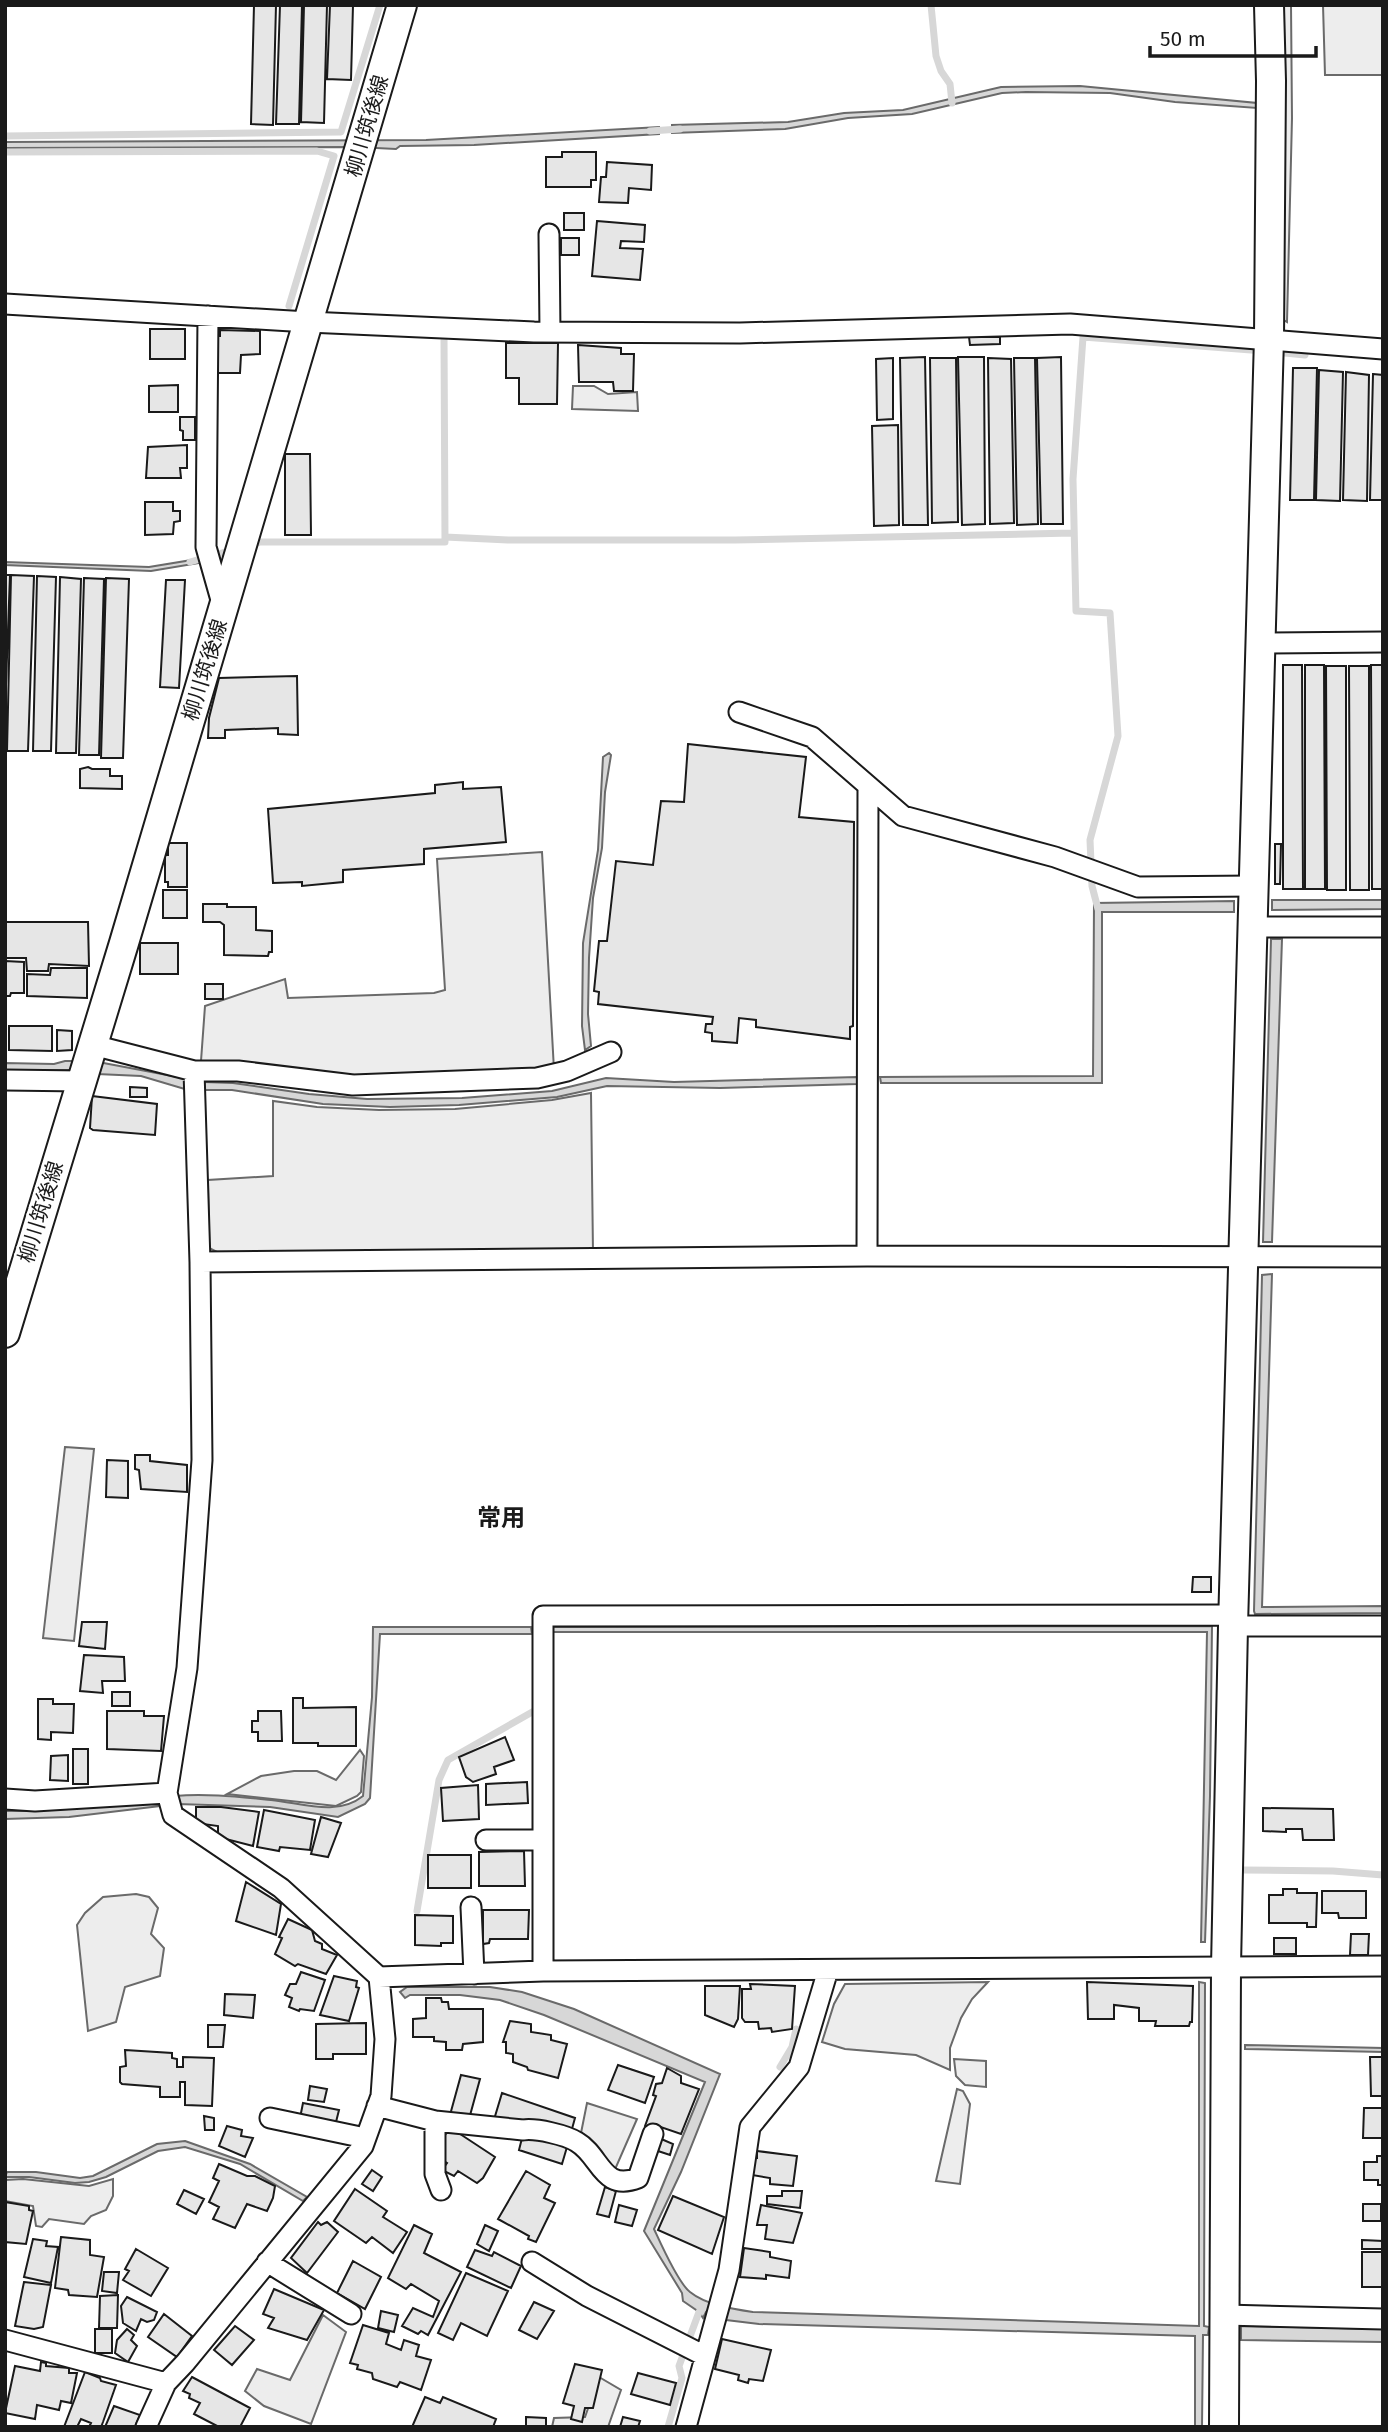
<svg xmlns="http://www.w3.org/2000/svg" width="1388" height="2432" font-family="'Fira Sans','Noto Sans JP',sans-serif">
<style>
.built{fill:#ededed;stroke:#6a6a6a;stroke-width:2}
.water{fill:#d7d7d7;stroke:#6a6a6a;stroke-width:2}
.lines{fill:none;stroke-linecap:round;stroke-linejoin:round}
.stream{stroke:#d7d7d7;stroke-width:7}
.building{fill:#e6e6e6;stroke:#1a1a1a;stroke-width:2}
.street-casing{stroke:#1a1a1a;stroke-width:23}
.secondary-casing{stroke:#1a1a1a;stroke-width:32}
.street{stroke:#fff;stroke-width:19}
.secondary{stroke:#fff;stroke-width:28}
.labels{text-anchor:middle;stroke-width:5;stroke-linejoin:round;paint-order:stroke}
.street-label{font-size:21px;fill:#1a1a1a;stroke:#fff}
.quarter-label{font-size:24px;font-weight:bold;fill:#1a1a1a;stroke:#fff}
</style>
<rect width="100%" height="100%" fill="#fff"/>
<path class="built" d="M1282,5H1291L1292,118L1287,322L1282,319Z
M1323,5H1383V75H1325Z
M573,386H594L608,394L637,392L638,411L572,409Z
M542,852L554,1070L404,1080L223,1065L201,1061L205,1006L285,979L288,998L434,993L445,990L437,859Z
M591,1093L593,1253L223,1255L209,1248L208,1180L273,1176V1101L317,1107L379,1110L455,1109L552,1100Z
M65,1447L94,1449L74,1641L43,1638Z
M360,1750L364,1756L361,1792L357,1796L336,1806L227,1794L261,1776L294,1771H317L336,1780Z
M136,1894L149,1897L158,1908L151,1934L164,1948L160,1976L125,1987L116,2022L88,2031L77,1925L85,1913L103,1897Z
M988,1982L972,1999L961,2018L950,2048V2070L916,2055L845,2049L822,2042L834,2004L845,1984Z
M954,2059L986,2061V2087L965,2085L956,2076Z
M957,2089L963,2091L970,2104L960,2184L936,2181Z
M587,2103L637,2119L613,2174L580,2138Z
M23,2179L89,2186L113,2179V2196L106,2210L91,2216L84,2224L49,2219L42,2227L36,2226L33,2206L5,2201V2180Z
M323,2315L346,2332L311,2424L264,2406L245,2391L257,2369L290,2380Z
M599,2377L621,2390L608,2427H552L554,2418L585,2417Z"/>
<path class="water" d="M1080,86L1257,103V108L1175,102L1110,93L1026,92L1002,93L912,114L848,118L785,129L672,133V125L788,122L844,113L903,110L1001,87Z
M659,127V134L474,145L400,146L396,149L356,147L5,148V142L426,140Z
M198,559L199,563L151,571L5,565V562L149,567Z
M609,753L611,755L605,792L602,848L593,898L589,958L588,1014L591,1046L585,1050L582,1026L583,943L598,850L603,757Z
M1272,900H1383V909L1272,910Z
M1234,901V912H1102V1083H881L880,1077L1093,1076L1094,903Z
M1271,939H1282L1272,1242H1263Z
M65,1061H93L204,1082L233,1083L309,1094L367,1099L462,1098L552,1091L606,1078L674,1082L857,1077V1084L720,1088L607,1086L557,1097L459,1105L390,1107L323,1104L232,1090H188L141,1076L97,1074L80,1070L5,1071V1063L54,1064Z
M1272,1274L1262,1607L1383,1606V1613L1255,1614L1254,1611L1262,1275Z
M1212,1626L1210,1796L1205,1942H1201L1207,1632H551V1627Z
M373,1627H531L532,1634H380L370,1798L365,1804L338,1817L270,1807L177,1804L69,1817L5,1819V1811C64,1812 117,1802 175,1796C205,1793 240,1797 271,1800C302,1803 337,1817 363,1796L372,1697Z
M1199,1982L1205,1983L1204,2326L1209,2327L1208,2335H1203L1202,2427H1195V2336L759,2324L726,2320L706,2312L703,2318L699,2312L683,2301L682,2293L644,2231L705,2082L544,2015L500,2000L460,1995H410L405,1998L400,1992L407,1987H490L522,1992L574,2009L720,2074L681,2172L654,2229C661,2244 678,2283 690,2292C706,2305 733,2309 753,2312L1199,2326Z
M1245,2045L1383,2048V2052L1245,2049Z
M185,2141L250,2164L307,2197L303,2201L240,2164L185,2147L158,2151L106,2177L89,2182L75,2183L29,2177H5L7,2172H36L80,2178L93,2176L157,2144Z
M1241,2326L1383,2329V2342L1241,2340Z"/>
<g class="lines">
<path class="stream" d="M931,5L936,56L941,71L950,84L952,103
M650,131L680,129
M5,136L341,132L380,5
M5,152L317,151L334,156L289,306
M1275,352L1305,355
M445,537L508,540H735L1073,533
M251,545L260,542H445L444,335
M190,562L232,550
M1098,909L1092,886L1090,840L1118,736L1110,613L1076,611L1073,479L1083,337L1264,351
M1243,1870L1333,1871L1383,1875
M417,1911L439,1780L448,1760L534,1711
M780,2067L792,2047L796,2029
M668,2427L682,2378L679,2366L699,2312"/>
</g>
<path class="building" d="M254,5H276L273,125L251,124Z
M280,5H302L299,124H276Z
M304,5H327L324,123L301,122Z
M330,5H353L351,80L327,79Z
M562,152H596V180H591V187H546V157H562Z
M607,162L652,165L651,190L629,188L628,203L599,202L601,177H606Z
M564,213H584V230H564Z
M597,221L645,225L644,242L621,241L620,248L643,249L640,280L592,276Z
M561,238H579V255H561Z
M150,329H185V359H150Z
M220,330L260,331V354L241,355L240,373H216V336H220Z
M969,337H1000V344L970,345Z
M506,343H558L557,404H519V378H506Z
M578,345L621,348V354H634L633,391H614L613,382H579Z
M925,357L928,525H903L900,358Z
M958,357H984L985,524L962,525Z
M1061,357L1063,524H1041L1037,358Z
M893,358V419L877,420L876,359Z
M930,358H956L958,522L932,523Z
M988,358L1011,359L1014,523L990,524Z
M1014,358H1035L1038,524L1017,525Z
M1293,368H1317L1314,500H1290Z
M1319,370L1343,372L1340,501L1316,500Z
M1346,372L1369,375L1367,501L1343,500Z
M1373,374L1383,375V500H1370Z
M178,385V412H149V386Z
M180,417H195V440H183V431L180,430Z
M898,425L899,525L874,526L872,426Z
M187,445V468H180L181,478H146L148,447Z
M285,454H310L311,535H285Z
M145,502H173V511H180V521L174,522L173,534L145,535Z
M5,575H10L5,712Z
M11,575L34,576L28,751H7Z
M37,576L56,577L51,751H33Z
M60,577L81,579L76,753H56Z
M84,578L104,579L99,755H79Z
M106,578L129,579L123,758H101Z
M166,580H185L179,688L160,687Z
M1283,665H1302L1303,889H1283Z
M1305,665H1324L1325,889H1305Z
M1371,665H1383V889H1372Z
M1326,666H1346V890H1327Z
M1349,666H1369V890H1350Z
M297,676L298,735L278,734V728L225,730V738H208L209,718L219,678Z
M688,744L806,757L799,817L854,822L853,1026L850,1027V1039L756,1027V1020L739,1018L737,1043L712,1041V1033L705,1032L706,1024H712L713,1017L598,1004L599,992L594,991L599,941H607L616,861L653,865L661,801L684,802Z
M88,767L92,769H110V776H122V789L80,788V769Z
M463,782V789L501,787L506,842L424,849V864L343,870V882L302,886V882L273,883L268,809L435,793V785Z
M168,843H187V887H168V882H165V855H168Z
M1275,844H1281L1280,884H1275Z
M163,890H187V918H163Z
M203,904H227V907H256V930L272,931V952H269L268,956L224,955V925L220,922H203Z
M5,922H88L89,966L49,964L48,971H27L26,958H5Z
M140,943H178V974H140Z
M5,961L24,962V993H11L10,996H5Z
M51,968H87V998L27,996V974L50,975Z
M205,984H223V999H205Z
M9,1026H52V1051L9,1050Z
M57,1030L72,1031V1050L57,1051Z
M130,1087L147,1088V1097H130Z
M92,1096L157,1104L155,1135L93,1130L90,1128Z
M135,1455H150V1461L187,1465V1492L141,1489L139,1470L135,1469Z
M107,1460L128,1461V1498L106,1497Z
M1193,1577H1211V1592H1192Z
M82,1622H107L105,1649L79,1646Z
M84,1655L124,1657L125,1681H102L103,1693L80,1691Z
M112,1692H130V1706H112Z
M293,1698H303V1708L356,1707V1746H318V1743H293Z
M38,1699H53V1704H74L73,1733L51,1732V1740L38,1739Z
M107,1711H144V1716H164L161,1751L107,1749Z
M258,1711H281L282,1741H258V1732H252V1721H258Z
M505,1737L514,1760L494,1767L496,1774L473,1782L466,1777L459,1757Z
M73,1749H88V1784H73Z
M68,1755V1781L50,1780L51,1756Z
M527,1782L528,1803L486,1805V1784Z
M478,1785L479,1819L443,1821L441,1788Z
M196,1807H221L259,1812L253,1846L218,1837V1826L196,1823Z
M1263,1808L1333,1809L1334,1840H1303L1302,1829H1286V1832L1263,1831Z
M264,1810L315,1820L310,1850L280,1847L279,1851L257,1847Z
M321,1817L341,1823L328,1857L311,1854Z
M524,1851L525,1886H479V1852Z
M428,1855H471V1888H428Z
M246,1882L281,1904L276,1935L236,1921Z
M1283,1889H1297V1893H1317L1316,1927H1307V1923H1269V1895H1283Z
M1322,1891H1366V1918H1339L1338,1913H1322Z
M483,1910H529L528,1939H490L489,1943L483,1944Z
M415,1915L453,1916V1943H441V1946L415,1945Z
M288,1919L312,1930L315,1941L322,1944V1949L337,1955L326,1974L298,1964L295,1966L275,1954L282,1938L279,1937Z
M1351,1934H1369L1368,1955H1350Z
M1274,1938H1296V1954H1274Z
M301,1972L325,1980L314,2011L300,2009L299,2011L289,2007L292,1998L285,1995L290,1984H296Z
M334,1976L357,1981L356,1987L359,1988L349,2021L320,2015Z
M1087,1982L1193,1986L1192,2022H1190L1189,2026H1155L1156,2021H1139V2008L1114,2005V2019H1088Z
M750,1984L795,1986L792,2029L772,2032L771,2028L759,2029L758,2022H745L742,2018V1989H751Z
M705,1986H740L738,2019L734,2027L705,2015Z
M225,1994L255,1995L253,2018L224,2015Z
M426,1998H441L442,2002H448L449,2009H483V2042L463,2044L462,2050H446V2042L434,2041V2037H413V2019L426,2018Z
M510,2021L531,2024V2032L551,2035V2040L567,2044L558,2078L528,2070L527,2067L513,2062V2054L506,2053V2042H503Z
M366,2023V2054H333V2059H316V2024Z
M208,2025H225L223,2047H208Z
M125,2050L172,2053V2058L177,2059V2067H183V2057L214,2058L212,2106L185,2105V2082H180V2097H160V2087L122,2084L120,2082V2067L126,2066Z
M1370,2057H1383V2096H1371Z
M618,2065L654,2077L645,2103L608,2090Z
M667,2068L681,2076V2083L699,2089L681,2134L658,2126L652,2130L645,2126L656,2096L653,2095L656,2084L662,2083Z
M461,2075L480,2079L469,2119L450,2115Z
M310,2086L327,2089L324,2102L308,2100Z
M502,2093L575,2118L570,2136L493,2123Z
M303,2103L339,2110L335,2126L300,2118Z
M1364,2108H1383V2138H1363Z
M204,2116L214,2118V2130H205Z
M227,2126L242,2130L241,2136L253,2138L245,2157L219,2146Z
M454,2130L495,2157L483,2178L477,2183L458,2171L454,2176L442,2170L447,2163L441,2159L440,2143L447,2132L451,2133Z
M532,2136L567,2147L562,2164L519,2150L522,2138Z
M659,2138L673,2144L670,2155L655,2150Z
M757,2151L797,2156L793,2186L770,2184V2178L752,2175L753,2158H757Z
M1377,2156H1383V2185H1378V2180H1364V2162H1377Z
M219,2164L247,2176H255L275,2186L273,2198L267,2211L247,2204L235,2228L213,2219L219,2207L209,2202L219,2181L213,2178Z
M372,2170L382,2177L373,2191L362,2184Z
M526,2171L550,2185L544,2198L555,2203L536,2242L528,2239L529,2236L498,2219Z
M605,2187L616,2191L609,2217L597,2214Z
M355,2189L387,2211L383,2217L407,2232L393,2253L372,2237L366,2243L334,2221Z
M184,2190L204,2199L196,2214L177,2204Z
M782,2191H802L800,2208L767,2204V2196H782Z
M673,2196L724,2217L712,2254L658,2230Z
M5,2202L29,2206V2210L33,2211L26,2244L5,2242Z
M1363,2204H1381V2221H1363Z
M619,2205L637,2210L632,2226L615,2222Z
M761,2205L802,2213L793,2243L765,2239L767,2225H757Z
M318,2222L321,2225L327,2222L338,2232L307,2273L291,2258Z
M414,2225L432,2234L424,2253L461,2272L428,2335L421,2331L418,2334L402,2326L413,2308L433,2317L439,2301L411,2284L406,2289L388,2278Z
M485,2225L498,2231L489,2251L477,2244Z
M61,2237L90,2240V2255L104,2257L97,2297L69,2295L68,2290L55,2288Z
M33,2239L47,2241L46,2246L58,2247L51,2283L24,2277Z
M1362,2240L1383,2241V2249H1362Z
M744,2248L770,2252V2257L791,2261L789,2278L766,2275V2279L740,2277Z
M136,2249L168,2268L151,2296L123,2280L129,2271L125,2269Z
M475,2250L492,2256L494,2252L521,2266L511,2288L467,2267Z
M1362,2252H1383V2287H1362Z
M353,2261L381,2277L365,2309L337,2293Z
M104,2272H119L117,2293L102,2291Z
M466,2273L508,2291L487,2336L461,2323L453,2340L438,2333Z
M24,2282L51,2285L43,2327L34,2329L15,2326Z
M274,2289L324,2310L307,2340L268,2328L274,2318L263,2314Z
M118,2295L117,2328H99L100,2296Z
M127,2297L157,2312L154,2320L147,2322L141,2319L136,2331L123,2323L121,2306Z
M534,2302L554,2311L537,2339L519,2330Z
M381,2311L398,2315L394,2332L378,2328Z
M164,2314L192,2336L177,2357L148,2337Z
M363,2325L389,2333L386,2344L401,2350L404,2340L419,2345L416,2356L431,2360L421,2390L400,2382L397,2387L373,2379L372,2373L357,2369L358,2365L350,2363Z
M235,2326L254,2340L232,2365L214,2350Z
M95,2329H112V2353H95Z
M127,2329L134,2335L131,2340L137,2346L128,2362L115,2353L117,2340Z
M722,2339L771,2350L763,2381L749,2379L748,2383L738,2380L739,2375L715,2369Z
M41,2362L46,2363V2366L69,2368V2373H77L71,2403L61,2401L59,2410L37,2405L35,2419L5,2413L15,2366L40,2371Z
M575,2364L602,2370L593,2408H585L582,2422L571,2419L574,2406L563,2403Z
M85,2372L100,2378L101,2381L116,2385L103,2422L101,2427H89L91,2423L81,2419L77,2427H64Z
M638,2373L676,2383L670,2405L631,2394Z
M192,2377L250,2408L241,2425L243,2427H219L194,2414L200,2403L189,2398L190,2394L183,2391Z
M425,2397L440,2403L443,2397L496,2419L493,2427H412Z
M114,2406L140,2415L135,2427H105Z
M526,2417L546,2418V2427H526Z
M623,2417L640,2421L638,2427H620Z"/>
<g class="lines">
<defs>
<path id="street" d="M549,234L550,332
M5,304L308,322L534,332L740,333L1070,324L1383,349
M208,316L206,547L223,607
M1261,643L1383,642
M739,712L812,737L903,816L1055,857L1138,887L1254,886
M1253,927H1383
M93,1045L194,1071H238L353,1085L537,1078L567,1071L611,1052
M5,1080L82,1081
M867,1256L868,786
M200,1262L867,1256L1383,1257
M1233,1626H1383
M5,1799L35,1801L167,1793
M486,1840H543
M471,1907L474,1974
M543,1971V1616L1233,1615
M379,1977L543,1971L1383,1966
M377,2106L435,2121L523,2130C536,2128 566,2135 577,2142C601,2156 602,2192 638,2178L653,2134
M270,2118L365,2138
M435,2121V2174L441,2190
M267,2262L351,2314
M532,2262L587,2296L705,2356
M1225,2315L1383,2319
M5,2340L166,2383
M146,2427L166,2383L185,2363L363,2146L381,2096L385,2039L379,1977L281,1888L173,1815L167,1793L187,1668L202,1460L200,1262L194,1071
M686,2427L729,2270L750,2127L799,2067L828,1970"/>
<path id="secondary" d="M5,1333L124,943L402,5
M1224,2427L1226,1967L1233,1626L1269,338L1271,81L1269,5"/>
</defs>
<use href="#street" class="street-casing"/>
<use href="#secondary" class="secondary-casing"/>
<use href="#street" class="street"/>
<use href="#secondary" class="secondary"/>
</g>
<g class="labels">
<g class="street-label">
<text transform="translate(367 126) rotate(-74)" y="7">柳川筑後線</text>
<text transform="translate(205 670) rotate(-73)" y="7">柳川筑後線</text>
<text transform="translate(41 1212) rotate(-73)" y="7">柳川筑後線</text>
</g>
<g class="quarter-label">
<text x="501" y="1526">常用</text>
</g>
</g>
<rect width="1388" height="2432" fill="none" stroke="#1a1a1a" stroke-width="14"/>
<path d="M1150 46v10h166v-10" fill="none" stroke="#1a1a1a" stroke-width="3.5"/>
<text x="1160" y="46" font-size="21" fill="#1a1a1a" stroke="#ffffff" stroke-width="5" paint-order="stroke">50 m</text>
</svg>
